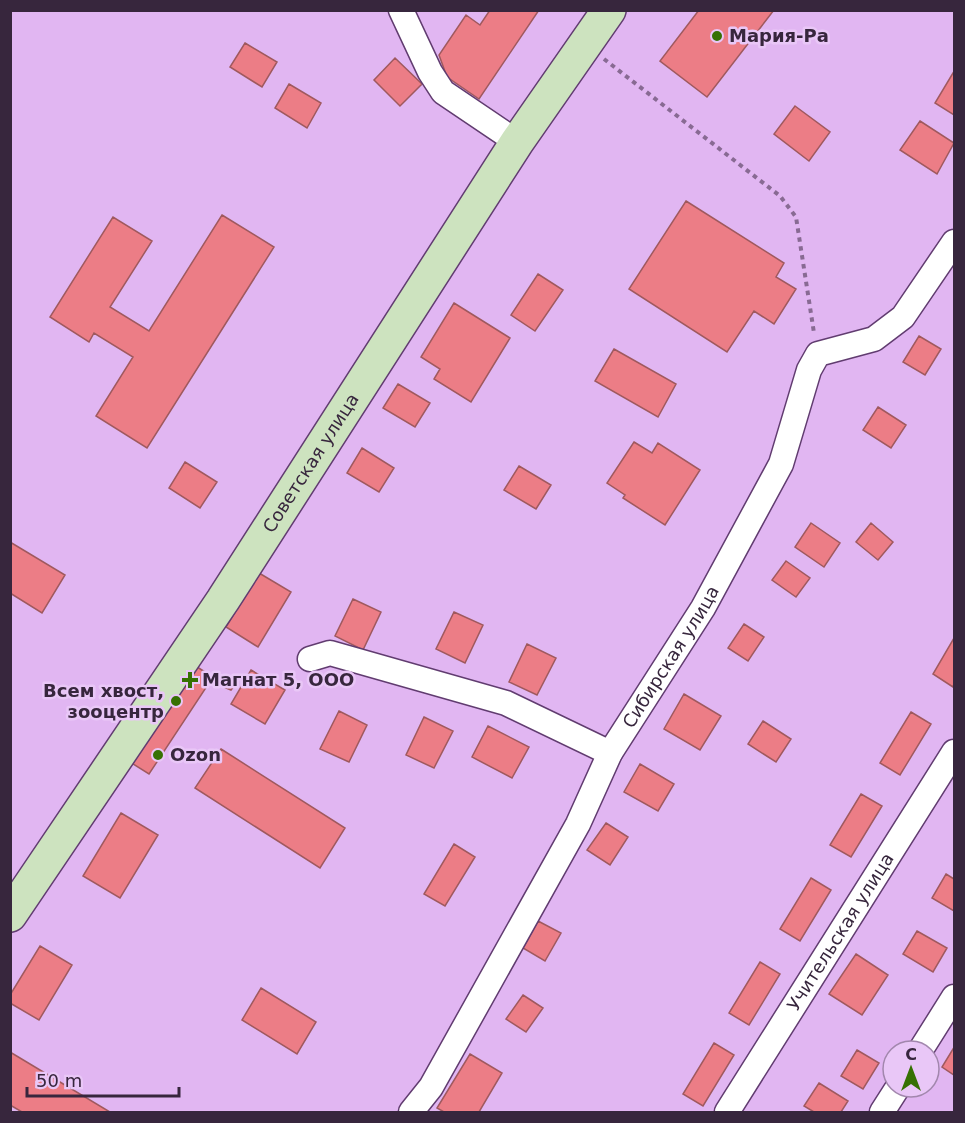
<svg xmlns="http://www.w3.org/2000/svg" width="965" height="1123" font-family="'DejaVu Sans',sans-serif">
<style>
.building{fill:#ec7d86;stroke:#9f595e;stroke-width:1.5}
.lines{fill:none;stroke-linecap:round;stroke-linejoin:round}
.street-casing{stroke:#613c70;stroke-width:27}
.secondary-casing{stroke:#613c70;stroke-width:36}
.path{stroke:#886a93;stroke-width:4;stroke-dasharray:4.5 4.5;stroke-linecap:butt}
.street{stroke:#fff;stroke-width:24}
.secondary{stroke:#cde3bf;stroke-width:33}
.poi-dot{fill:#367103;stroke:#e9c7f7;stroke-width:2}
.labels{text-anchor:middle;stroke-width:5;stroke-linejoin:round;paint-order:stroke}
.poi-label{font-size:18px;font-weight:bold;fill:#37263d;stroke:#e9c7f7;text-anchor:start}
.street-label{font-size:18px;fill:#37263d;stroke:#e9c7f7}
</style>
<rect width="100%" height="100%" fill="#e1b6f2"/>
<path class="building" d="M490,10H539L479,99L447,77L439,55L466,15L480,25Z
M699,10H774L707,97L660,61Z
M245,43L277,62L262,87L230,67Z
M395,58L422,84L400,106L374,80Z
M953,73L954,74V115L935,103Z
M289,84L321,103L307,128L275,108Z
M795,106L830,132L809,161L774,134Z
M920,121L954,143L937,174L900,150Z
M686,201L784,263L776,277L796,289L774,324L754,311L727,352L629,289Z
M222,215L274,247L147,448L96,416L133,357L94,333L89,342L50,317L113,217L152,241L110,307L149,331Z
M538,274L563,290L535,331L511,315Z
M454,303L510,338L471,402L434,379L440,369L421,357Z
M919,336L941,349L925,375L903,362Z
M614,349L676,384L658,417L595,381Z
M398,384L430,403L415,427L383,408Z
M878,407L906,425L891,448L863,430Z
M634,442L652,453L658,443L700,470L665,525L623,498L625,495L607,483Z
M362,448L394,468L379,492L347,473Z
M185,462L217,482L200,508L169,488Z
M519,466L551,485L536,509L504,490Z
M811,523L840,543L824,567L795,547Z
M871,523L893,542L878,560L856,542Z
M10,542L65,575L42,613L10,593Z
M786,561L810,578L796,597L772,580Z
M259,573L291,592L258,647L226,627Z
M353,599L381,612L363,650L335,636Z
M454,612L483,625L465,663L436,649Z
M744,624L764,637L748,661L728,648Z
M954,638V684L953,687L933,674Z
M527,644L556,658L537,695L509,682Z
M194,665L213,677L149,774L130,762Z
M251,670L285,690L265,724L231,704Z
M222,677L235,685L231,690L219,685Z
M684,694L721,716L700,750L664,729Z
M339,711L367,725L349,762L320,749Z
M911,712L931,724L900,775L880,763Z
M424,717L453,731L434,768L406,755Z
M763,721L791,739L776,762L748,744Z
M488,726L529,747L512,778L472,757Z
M221,749L345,828L320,868L195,788Z
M640,764L674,784L658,811L624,792Z
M861,794L882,806L851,857L830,845Z
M121,813L158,835L120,898L83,876Z
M606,823L628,837L610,865L587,850Z
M454,844L475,857L445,906L424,894Z
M946,874L954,879V911L932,898Z
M811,878L831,890L800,941L780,929Z
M538,921L561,933L545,961L523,948Z
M917,931L947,948L933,972L903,954Z
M40,946L72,965L39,1020L10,1003V995Z
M856,954L888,975L862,1015L829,994Z
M760,962L780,974L749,1025L729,1013Z
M261,988L316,1022L297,1054L242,1020Z
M523,995L543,1008L526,1032L506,1019Z
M714,1043L734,1055L703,1106L683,1094Z
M953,1049L954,1050V1075L942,1067Z
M857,1050L879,1063L863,1089L841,1076Z
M10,1052L110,1112H22L10,1105Z
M470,1054L502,1073L479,1112H444L437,1108Z
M819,1083L848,1101L841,1112H814L804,1106Z"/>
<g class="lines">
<defs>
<g id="street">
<path d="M401,10L430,72L443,92L517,142"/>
<path d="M310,659L330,653L506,703L610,753"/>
<path d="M920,1051L954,997"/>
<path id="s1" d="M411,1112L431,1087L578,824L610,753L703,608L781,464L809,370L818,354L874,339L903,317L954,242"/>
<path id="s2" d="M727,1112L954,752"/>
<path d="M882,1112L898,1087"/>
</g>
<g id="secondary">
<path id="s3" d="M10,915L223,600L517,142L609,10"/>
</g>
</defs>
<use href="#street" class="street-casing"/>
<use href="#secondary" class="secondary-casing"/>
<path class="path" d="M604,59L780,196L796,217L814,333"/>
<use href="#street" class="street"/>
<use href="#secondary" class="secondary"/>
</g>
<g class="poi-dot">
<circle cx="717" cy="36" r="6"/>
<path d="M187 671h6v6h6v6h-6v6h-6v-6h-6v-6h6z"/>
<circle cx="176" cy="701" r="6"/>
<circle cx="158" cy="755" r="6"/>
</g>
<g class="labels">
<g class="poi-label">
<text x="729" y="42">Мария-Ра</text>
<text x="202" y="686">Магнат 5, ООО</text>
<text x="164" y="697" text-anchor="end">Всем хвост,<tspan x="164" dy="21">зооцентр</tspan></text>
<text x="170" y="761">Ozon</text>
</g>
<g class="street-label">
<text dy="6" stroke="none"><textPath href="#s3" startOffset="543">Советская улица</textPath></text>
<text dy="6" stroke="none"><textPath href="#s1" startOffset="525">Сибирская улица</textPath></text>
<text dy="6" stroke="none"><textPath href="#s2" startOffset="213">Учительская улица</textPath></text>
</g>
</g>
<rect width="965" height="1123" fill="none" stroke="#37263d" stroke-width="24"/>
<g transform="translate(911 1069)"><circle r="28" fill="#e9c7f7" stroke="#a287ad" stroke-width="1.5"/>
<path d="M0-4.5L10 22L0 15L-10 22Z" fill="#367103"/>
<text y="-9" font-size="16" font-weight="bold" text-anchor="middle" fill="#37263d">С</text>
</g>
<path d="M27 1087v9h152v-9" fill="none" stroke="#37263d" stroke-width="3"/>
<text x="36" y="1087" font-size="18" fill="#37263d" stroke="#e9c7f7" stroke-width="4.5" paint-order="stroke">50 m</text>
</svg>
